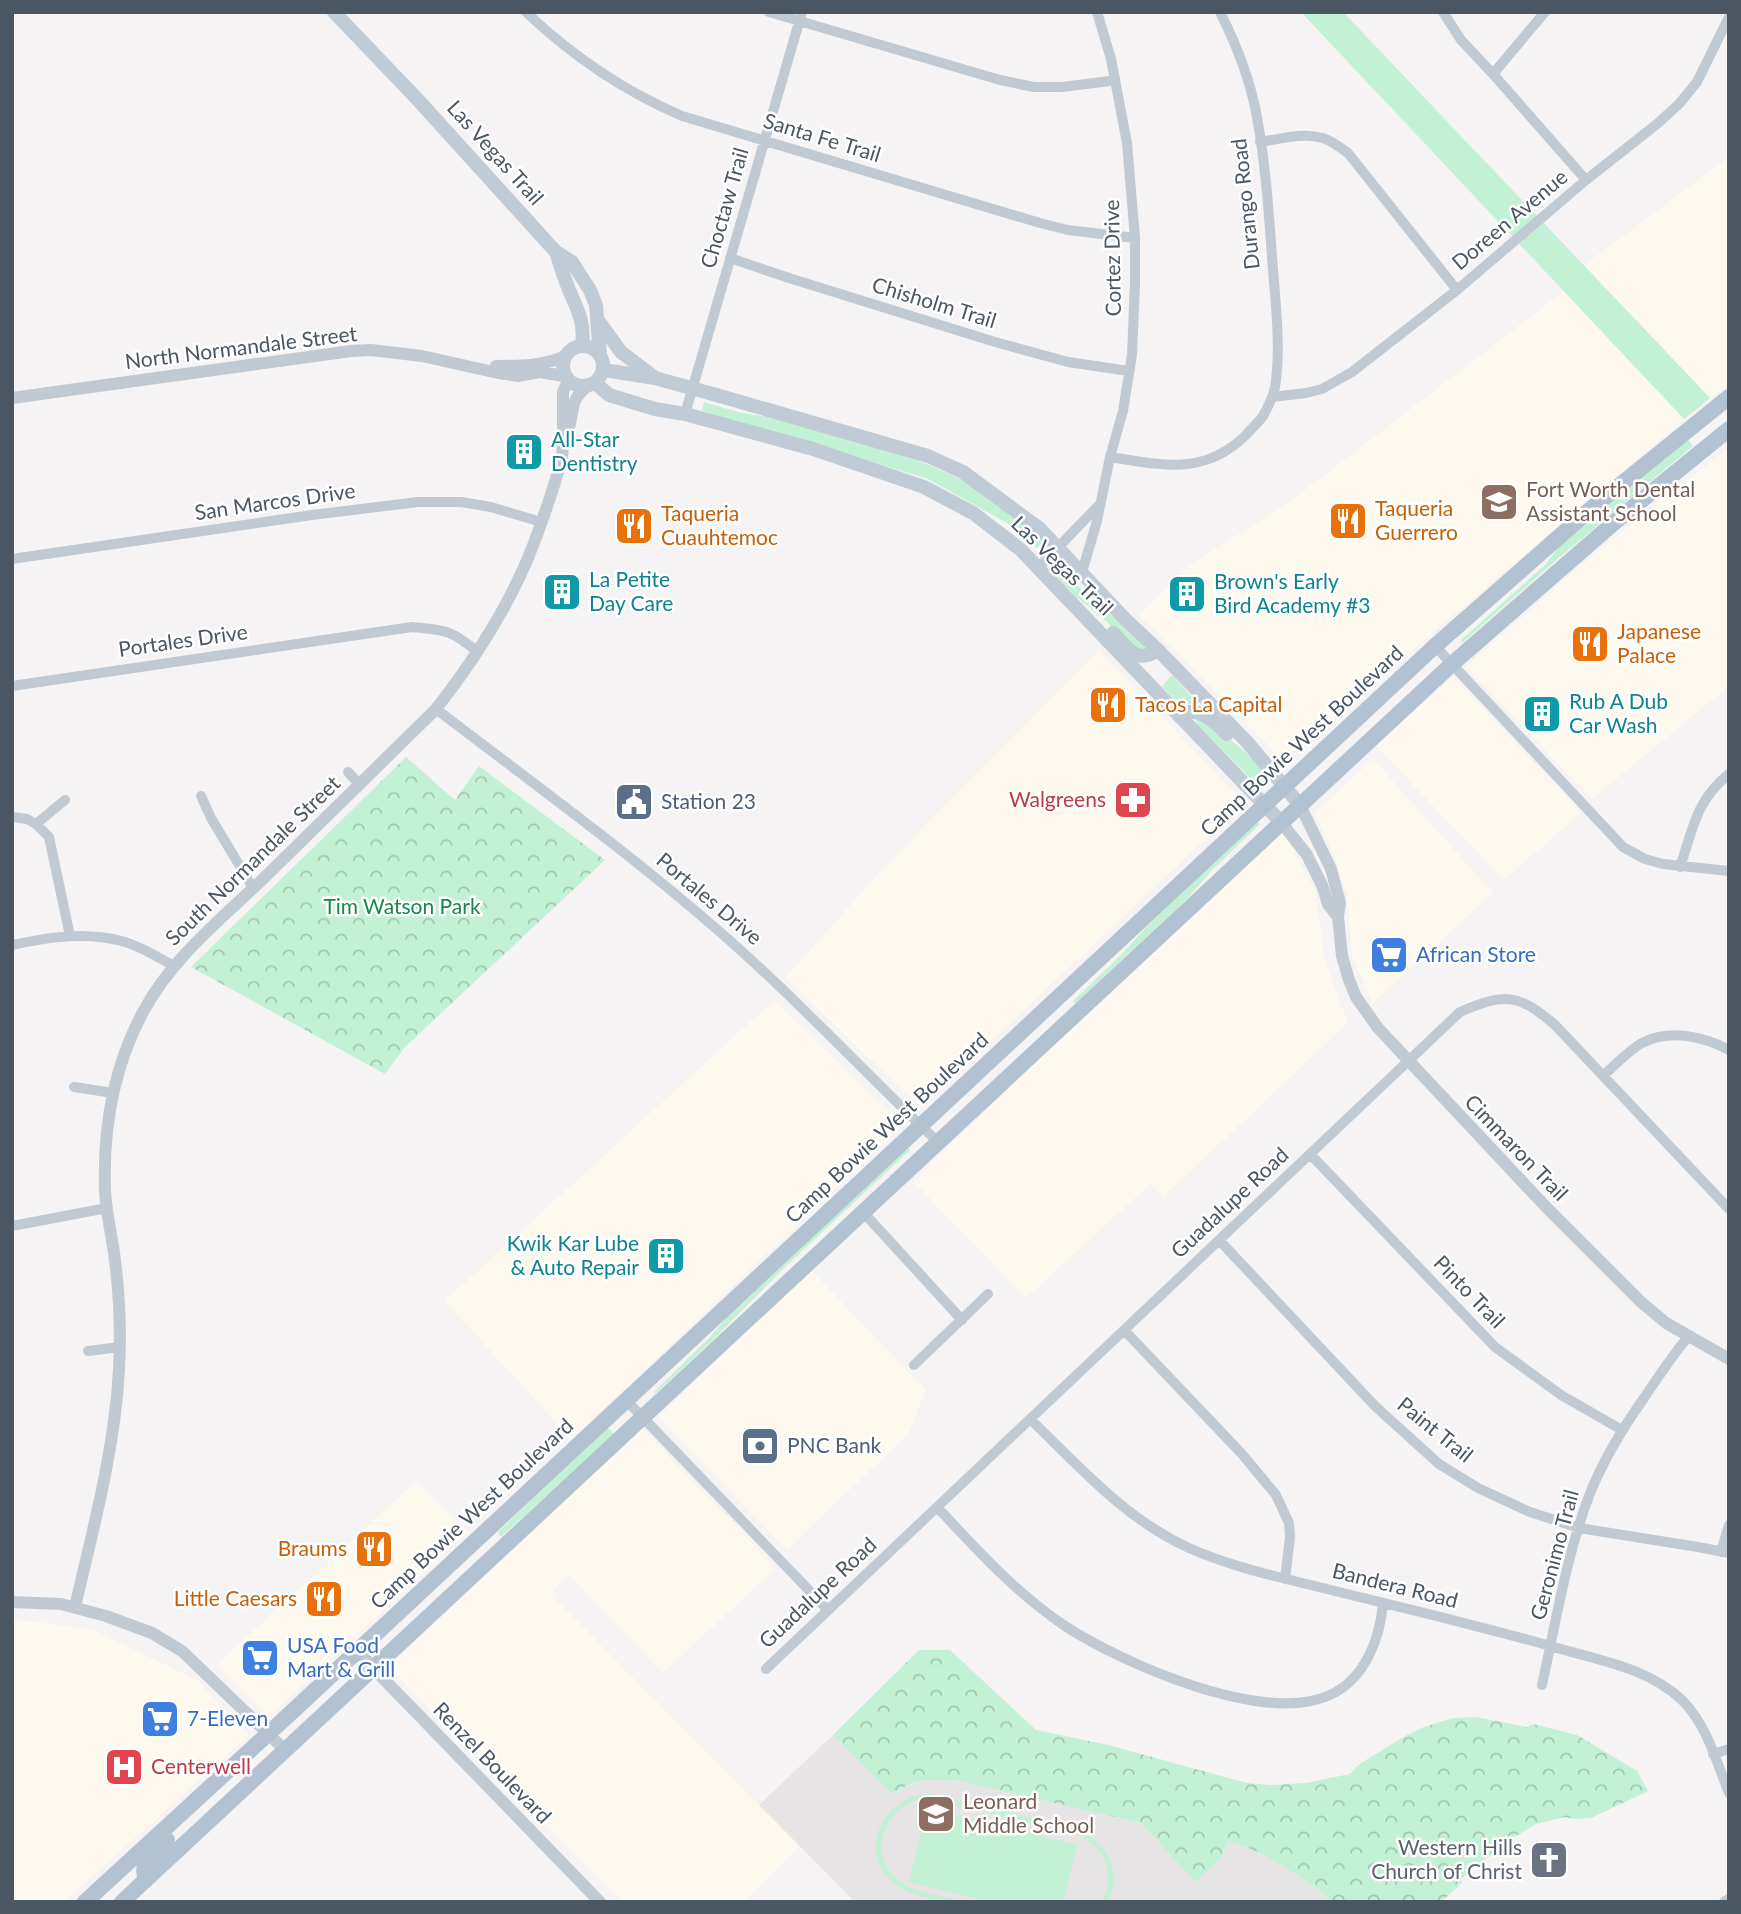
<svg xmlns="http://www.w3.org/2000/svg" width="1741" height="1914" font-family="Lato,sans-serif">
<style>
.commercial{fill:#fdf9ef}
.education{fill:#e6e4e5}
.grass{fill:#c3f1d5}
.forest{fill:url(#forest-crowns)}
.lines{fill:none;stroke-linecap:round;stroke-linejoin:round}
.minor{stroke:#c1cad2;stroke-width:10}
.tertiary{stroke:#c1cad2;stroke-width:12}
.secondary{stroke:#c1cbd6;stroke-width:14}
.primary{stroke:#b3c2d1;stroke-width:16}
.labels{text-anchor:middle;stroke-width:5;stroke-linejoin:round;paint-order:stroke}
.street-label{font-size:21px;fill:#4a5661;stroke:#fff}
.culture-label{font-size:21px;fill:#0d838f;stroke:#fff;text-anchor:start}
.education-label{font-size:21px;fill:#785e54;stroke:#fff;text-anchor:start}
.food-label{font-size:21px;fill:#c56008;stroke:#fff;text-anchor:start}
.health-label{font-size:21px;fill:#be3a42;stroke:#fff;text-anchor:end}
.service-label{font-size:21px;fill:#4e5e75;stroke:#fff;text-anchor:start}
.park-label{font-size:21px;fill:#17864f;stroke:#fff}
.shop-label{font-size:21px;fill:#366cbe;stroke:#fff;text-anchor:start}
.worship-label{font-size:21px;fill:#5b616d;stroke:#fff;text-anchor:end}
</style>
<defs>
<pattern id="forest-crowns" width="20" height="18" patternUnits="userSpaceOnUse" patternTransform="scale(1.75)"><rect width="20" height="18" fill="#c3f1d5"/><path d="M2 6a3 3 0 1 1 6 0M12 15a3 3 0 1 1 6 0" fill="none" stroke="#a0c6b0"/></pattern>
</defs>
<rect width="100%" height="100%" fill="#f5f3f3"/>
<path class="commercial" d="M1729,157V383L1710,398L1584,265Z
M1564,291L1684,419L1283,760L1139,615L1188,567L1296,497Z
M1729,448V686L1592,799L1466,667L1572,573L1635,521Z
M1099,650L1244,803L921,1107L785,978L886,865Z
M1453,676L1581,813L1504,880L1376,746Z
M1373,759L1493,893L1373,1003L1352,956L1347,895L1333,853L1315,813Z
M1280,826L1315,891L1325,961L1348,1023L1163,1197L1150,1184L1026,1298L913,1181Z
M774,1000L903,1125L571,1439L445,1301Z
M810,1269L926,1390L908,1434L787,1550L658,1417Z
M641,1427L776,1568L663,1673L568,1574L551,1595L800,1846L743,1902H623L388,1667Z
M416,1481L468,1532L269,1717L216,1665Z
M12,1619L91,1629L197,1680L249,1735L64,1902H12Z"/>
<path class="education" d="M833,1735L891,1794L907,1786L924,1780L942,1779L961,1781L1141,1823L1196,1881L1222,1857L1226,1841L1246,1847L1268,1857L1312,1885L1333,1902H855L759,1805Z"/>
<path class="grass" d="M1301,12H1343L1710,398L1684,419Z
M704,402L741,413L777,418L902,455L929,465L961,479L1015,516L1043,542L1038,548L1031,544L1007,523L928,479L702,411Z
M1688,440L1693,446L1561,556L1462,643L1461,640L1546,564L1562,543Z
M1057,566L1098,605L1123,624L1147,650L1143,651L1121,638L1107,622L1074,595L1052,572Z
M1171,676H1173L1198,704H1178L1162,686Z
M1197,718L1208,721L1244,751L1267,773L1269,780L1260,788L1197,724L1196,720Z
M1257,821L1260,824L1211,871L1187,899L1075,1004L1073,1001L1120,956L1148,925Z
M908,1148L910,1150L787,1265L714,1339L656,1393L654,1392L710,1337L729,1314Z
M608,1428L614,1434L501,1537L498,1532Z
M931,1794L1075,1829C1107,1840 1122,1871 1108,1902H1102C1117,1874 1104,1844 1074,1834L931,1799C887,1799 863,1852 899,1881C914,1893 948,1897 967,1902C944,1902 913,1899 894,1883C855,1850 884,1794 931,1794Z
M928,1808L1077,1845L1063,1902H991L909,1882Z"/>
<path class="forest" d="M406,757L455,800L479,766L605,860L405,1047L385,1074L191,967Z
M919,1650H950L1036,1730L1108,1745L1247,1783L1271,1785L1305,1783L1350,1774L1358,1765L1405,1736L1424,1727L1453,1718L1476,1717L1527,1727L1533,1724L1577,1735L1609,1754L1637,1771L1648,1791L1591,1818L1576,1819L1565,1817L1536,1824L1509,1840L1461,1879L1462,1883L1441,1902H1333L1312,1885L1268,1857L1246,1847L1227,1841L1222,1857L1196,1882L1141,1823L956,1780H924L908,1785L891,1794L833,1735Z"/>
<g class="lines">
<path class="minor" d="M526,12C572,56 624,91 682,116L1040,223L1068,230L1135,238
M769,12L1000,80L1034,87H1062L1110,81L1115,78
M1443,12L1461,40L1493,74L1586,180
M1493,74L1545,12
M1260,142C1280,139 1303,132 1323,138C1332,141 1341,148 1348,153L1457,290
M730,258L789,278L995,342L1068,362L1129,371
M1272,397L1306,393L1322,389L1352,372L1457,290L1586,180L1657,124L1679,104L1697,82L1729,17
M685,414L802,12
M1110,457C1163,465 1203,476 1245,436C1251,429 1258,423 1263,416C1268,407 1273,397 1275,387C1281,352 1276,306 1273,270C1269,217 1266,164 1256,112C1249,76 1236,44 1220,12
M12,559L312,515L418,502H461L491,507L541,522
M1038,568L1100,504
M1082,572L1097,521L1110,457L1123,411L1132,355L1135,283V238L1127,143L1111,59L1097,12
M1435,646L1623,847L1645,859L1663,864L1729,871
M12,686L412,627C446,630 451,630 478,652
M436,709C534,784 635,857 728,939C801,1003 867,1075 938,1142
M348,772L360,785
M201,796L211,818L253,888
M12,817L27,819L36,824L49,837L70,936
M36,824L65,800
M1680,867C1693,829 1696,800 1729,774
M12,945C50,937 87,931 125,942C142,947 159,958 174,966
M1603,1076C1615,1065 1628,1051 1642,1043C1670,1029 1703,1036 1729,1050
M74,1087L113,1093
M1310,1154L1495,1347L1561,1395L1622,1430
M863,1212L962,1320
M12,1226L107,1208
M1219,1240L1375,1406L1439,1464L1478,1488L1530,1512L1579,1528L1698,1547L1729,1553
M1124,1330L1242,1454L1276,1495L1289,1523L1290,1537L1285,1579
M88,1351L120,1347
M914,1365L988,1294
M626,1400L828,1610
M1030,1419C1080,1467 1125,1519 1189,1548C1234,1568 1283,1578 1331,1590C1408,1609 1485,1627 1561,1649C1603,1661 1649,1669 1682,1700C1707,1725 1716,1761 1729,1793
M937,1507C977,1550 1016,1593 1065,1626C1122,1663 1264,1726 1330,1695C1365,1679 1380,1639 1383,1603
M1721,1552L1729,1525
M766,1669L1460,1012C1504,993 1518,993 1555,1025L1729,1209
M1542,1685C1556,1622 1566,1557 1589,1496C1603,1460 1622,1429 1644,1398C1658,1377 1672,1356 1688,1337
M1713,1754L1729,1749"/>
<path class="tertiary" d="M496,366C520,366 546,366 567,355
M12,398L351,351L371,350L422,356L498,373L518,376L539,372L565,376
M563,431V392L568,381
M1300,805L1331,869L1340,903L1338,917L1342,956L1349,980L1356,997L1378,1028L1547,1208L1641,1302L1666,1323L1729,1359
M1281,822L1307,855L1322,885L1328,904L1338,917
M12,1602L61,1604L106,1616L152,1633L182,1651L285,1750
M75,1607C93,1529 115,1449 119,1369C121,1333 119,1289 114,1253C111,1232 106,1211 105,1190C103,1129 114,1066 143,1012C172,958 220,920 263,879C321,822 378,766 436,709C476,658 511,604 534,543C544,516 554,488 561,461C563,454 562,447 564,440C565,434 569,430 570,424C574,406 571,401 586,387
M358,1650L374,1669L600,1902
M1725,1902L1729,1900"/>
<path class="secondary" d="M334,12L419,101L556,252C560,265 564,277 569,290C578,310 585,323 582,345
M556,252L572,262L590,290L596,305L600,356
M600,323L621,352L654,377
M563 366a20 20 0 1 1 40 0a20 20 0 1 1-40 0Z
M603,363L604,370L655,378L720,396L928,456L963,472L1040,529L1126,620L1158,650L1247,742L1300,805
M595,383L609,395L655,409L685,414L813,449L924,487L973,513L1021,550L1281,822
M1113,633C1128,648 1136,665 1158,650
M1179,716C1199,704 1213,721 1227,734"/>
<path class="primary" d="M146,1880C139,1860 153,1854 167,1840
M85,1902L294,1710L1435,646L1593,507L1729,397
M122,1902L1452,664L1616,521L1729,429"/>
</g>
<defs>
<symbol id="building-square" viewBox="-11 -11 22 22"><rect x="-9" y="-9" width="18" height="18" rx="4" fill="#0f9aa8" stroke="#fff"/><path d="M-4-6H4V6H1V3H-1V6H-4ZM-2.5-4.3h1.7v1.8h-1.7ZM.8-4.3h1.7v1.8H.8ZM-2.5-1h1.7V.8h-1.7ZM.8-1h1.7V.8H.8Z" fill="#fff"/></symbol>
<symbol id="university-square" viewBox="-11 -11 22 22"><rect x="-9" y="-9" width="18" height="18" rx="4" fill="#8d6e63" stroke="#fff"/><path d="M0-5L7-2L0 1L-7-2ZM-4 1L0 2.5L4 1V4Q0 6-4 4Z" fill="#fff"/></symbol>
<symbol id="restaurant-square" viewBox="-11 -11 22 22"><rect x="-9" y="-9" width="18" height="18" rx="4" fill="#e8710a" stroke="#fff"/><path d="M-5-6h1v4h1v-4h1v4h1v-4h1v5L-1.5 .5V6h-2V.5L-5-1ZM5-6V6H3V1.5H1.5Q1.5-4 5-6Z" fill="#fff"/></symbol>
<symbol id="pharmacy-square" viewBox="-11 -11 22 22"><rect x="-9" y="-9" width="18" height="18" rx="4" fill="#e0444e" stroke="#fff"/><path d="M-2-6h4v4h4v4h-4v4h-4v-4h-4v-4h4Z" fill="#fff"/></symbol>
<symbol id="civic-square" viewBox="-11 -11 22 22"><rect x="-9" y="-9" width="18" height="18" rx="4" fill="#5c6f8a" stroke="#fff"/><path d="M-.6-6.5H3V-4.5H.6V-3L4-1V1h2V6H-6V1h2V-1L-.6-3ZM-1.2 2.5V6h2.4V2.5Z" fill="#fff"/></symbol>
<symbol id="supermarket-square" viewBox="-11 -11 22 22"><rect x="-9" y="-9" width="18" height="18" rx="4" fill="#3f7fe0" stroke="#fff"/><path d="M-6-5.5h2.5l.6 2H6L4.5 2H-2.5L-4.4-4H-6ZM-1.5 3.2a1.3 1.3 0 1 0 .1 0ZM3 3.2a1.3 1.3 0 1 0 .1 0Z" fill="#fff"/></symbol>
<symbol id="bank-square" viewBox="-11 -11 22 22"><rect x="-9" y="-9" width="18" height="18" rx="4" fill="#5c6f8a" stroke="#fff"/><path d="M-6-4H6V4H-6ZM0-2.3a2.3 2.3 0 1 0 0 4.6a2.3 2.3 0 1 0 0-4.6Z" fill="#fff"/></symbol>
<symbol id="hospital-square" viewBox="-11 -11 22 22"><rect x="-9" y="-9" width="18" height="18" rx="4" fill="#e0444e" stroke="#fff"/><path d="M-5-5h3v3.5h4V-5h3V5h-3V1.5h-4V5h-3Z" fill="#fff"/></symbol>
<symbol id="school-square" viewBox="-11 -11 22 22"><rect x="-9" y="-9" width="18" height="18" rx="4" fill="#8d6e63" stroke="#fff"/><path d="M0-5L7-2L0 1L-7-2ZM-4 1L0 2.5L4 1V4Q0 6-4 4Z" fill="#fff"/></symbol>
<symbol id="church-square" viewBox="-11 -11 22 22"><rect x="-9" y="-9" width="18" height="18" rx="4" fill="#6b7280" stroke="#fff"/><path d="M-1.2-6h2.4v3.5h3.3v2.4h-3.3V6h-2.4V-.1h-3.3v-2.4h3.3Z" fill="#fff"/></symbol>
</defs>
<g fill-rule="evenodd">
<use href="#building-square" x="502" y="430" width="44" height="44"/>
<use href="#university-square" x="1477" y="480" width="44" height="44"/>
<use href="#restaurant-square" x="1326" y="499" width="44" height="44"/>
<use href="#restaurant-square" x="612" y="504" width="44" height="44"/>
<use href="#building-square" x="540" y="570" width="44" height="44"/>
<use href="#building-square" x="1165" y="572" width="44" height="44"/>
<use href="#restaurant-square" x="1568" y="622" width="44" height="44"/>
<use href="#restaurant-square" x="1086" y="683" width="44" height="44"/>
<use href="#building-square" x="1520" y="692" width="44" height="44"/>
<use href="#pharmacy-square" x="1111" y="778" width="44" height="44"/>
<use href="#civic-square" x="612" y="780" width="44" height="44"/>
<use href="#supermarket-square" x="1367" y="933" width="44" height="44"/>
<use href="#building-square" x="644" y="1234" width="44" height="44"/>
<use href="#bank-square" x="738" y="1424" width="44" height="44"/>
<use href="#restaurant-square" x="352" y="1527" width="44" height="44"/>
<use href="#restaurant-square" x="302" y="1577" width="44" height="44"/>
<use href="#supermarket-square" x="238" y="1636" width="44" height="44"/>
<use href="#supermarket-square" x="138" y="1697" width="44" height="44"/>
<use href="#hospital-square" x="102" y="1745" width="44" height="44"/>
<use href="#school-square" x="914" y="1792" width="44" height="44"/>
<use href="#church-square" x="1527" y="1838" width="44" height="44"/>
</g>
<g class="labels">
<g class="street-label">
<text transform="translate(822 138) rotate(17)" y="7">Santa Fe Trail</text>
<text transform="translate(495 153) rotate(48)" y="7">Las Vegas Trail</text>
<text transform="translate(1246 204) rotate(-96)" y="7">Durango Road</text>
<text transform="translate(725 208) rotate(-74)" y="7">Choctaw Trail</text>
<text transform="translate(1510 220) rotate(-40)" y="7">Doreen Avenue</text>
<text transform="translate(1113 258) rotate(-91)" y="7">Cortez Drive</text>
<text transform="translate(934 303) rotate(17)" y="7">Chisholm Trail</text>
<text transform="translate(241 348) rotate(-7)" y="7">North Normandale Street</text>
<text transform="translate(275 502) rotate(-8)" y="7">San Marcos Drive</text>
<text transform="translate(1062 566) rotate(44)" y="7">Las Vegas Trail</text>
<text transform="translate(183 641) rotate(-8)" y="7">Portales Drive</text>
<text transform="translate(1302 741) rotate(-43)" y="7">Camp Bowie West Boulevard</text>
<text transform="translate(253 861) rotate(-44)" y="7">South Normandale Street</text>
<text transform="translate(709 899) rotate(40)" y="7">Portales Drive</text>
<text transform="translate(887 1128) rotate(-43)" y="7">Camp Bowie West Boulevard</text>
<text transform="translate(1516 1148) rotate(46)" y="7">Cimmaron Trail</text>
<text transform="translate(1230 1203) rotate(-43)" y="7">Guadalupe Road</text>
<text transform="translate(1469 1292) rotate(46)" y="7">Pinto Trail</text>
<text transform="translate(1435 1430) rotate(39)" y="7">Paint Trail</text>
<text transform="translate(472 1514) rotate(-43)" y="7">Camp Bowie West Boulevard</text>
<text transform="translate(1555 1555) rotate(-75)" y="7">Geronimo Trail</text>
<text transform="translate(1395 1586) rotate(14)" y="7">Bandera Road</text>
<text transform="translate(818 1593) rotate(-43)" y="7">Guadalupe Road</text>
<text transform="translate(492 1763) rotate(46)" y="7">Renzel Boulevard</text>
</g>
<g class="culture-label">
<text x="551" y="447">All-Star<tspan x="551" dy="24">Dentistry</tspan></text>
<text x="589" y="587">La Petite<tspan x="589" dy="24">Day Care</tspan></text>
<text x="1214" y="589">Brown's Early<tspan x="1214" dy="24">Bird Academy #3</tspan></text>
<text x="1569" y="709">Rub A Dub<tspan x="1569" dy="24">Car Wash</tspan></text>
<text x="639" y="1251" text-anchor="end">Kwik Kar Lube<tspan x="639" dy="24">&amp; Auto Repair</tspan></text>
</g>
<g class="education-label">
<text x="1526" y="497">Fort Worth Dental<tspan x="1526" dy="24">Assistant School</tspan></text>
<text x="963" y="1809">Leonard<tspan x="963" dy="24">Middle School</tspan></text>
</g>
<g class="food-label">
<text x="1375" y="516">Taqueria<tspan x="1375" dy="24">Guerrero</tspan></text>
<text x="661" y="521">Taqueria<tspan x="661" dy="24">Cuauhtemoc</tspan></text>
<text x="1617" y="639">Japanese<tspan x="1617" dy="24">Palace</tspan></text>
<text x="1135" y="712">Tacos La Capital</text>
<text x="347" y="1556" text-anchor="end">Braums</text>
<text x="297" y="1606" text-anchor="end">Little Caesars</text>
</g>
<g class="health-label">
<text x="1106" y="807">Walgreens</text>
<text x="151" y="1774" text-anchor="start">Centerwell</text>
</g>
<g class="service-label">
<text x="661" y="809">Station 23</text>
<text x="787" y="1453">PNC Bank</text>
</g>
<g class="park-label">
<text x="402" y="914">Tim Watson Park</text>
</g>
<g class="shop-label">
<text x="1416" y="962">African Store</text>
<text x="287" y="1653">USA Food<tspan x="287" dy="24">Mart &amp; Grill</tspan></text>
<text x="187" y="1726">7-Eleven</text>
</g>
<g class="worship-label">
<text x="1522" y="1855">Western Hills<tspan x="1522" dy="24">Church of Christ</tspan></text>
</g>
</g>
<rect width="1741" height="1914" fill="none" stroke="#4a5661" stroke-width="28"/>
</svg>
